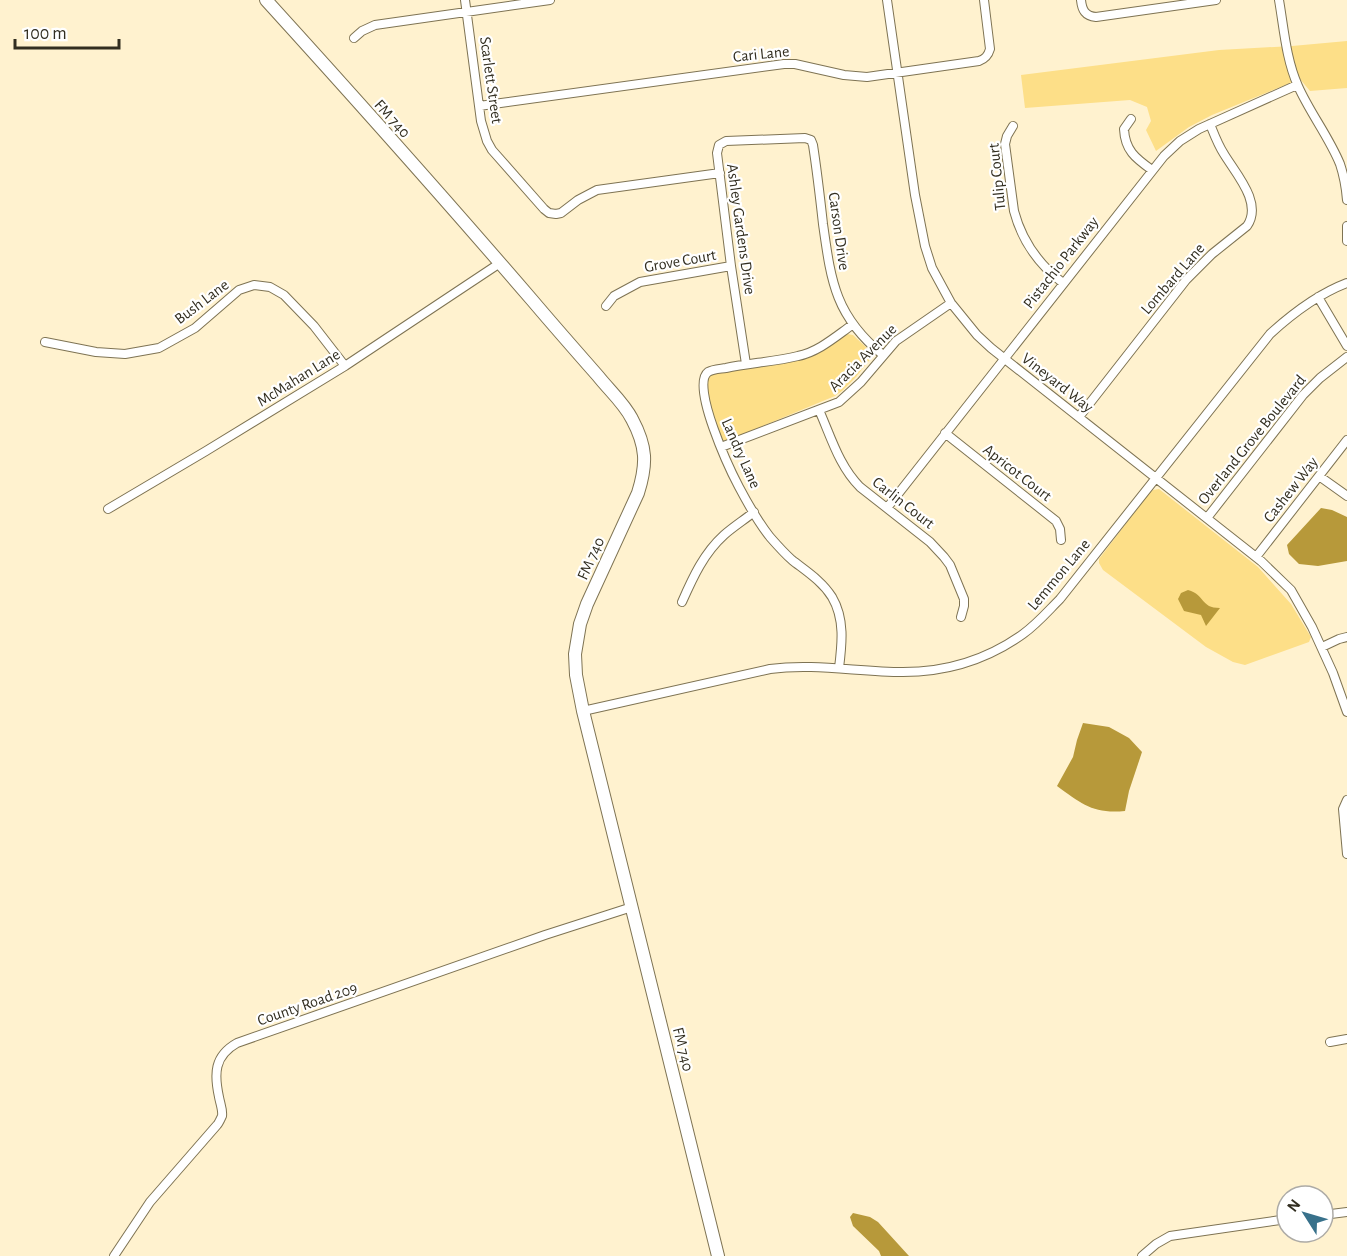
<svg xmlns="http://www.w3.org/2000/svg" width="1347" height="1256" font-family="'Alegreya Sans',sans-serif">
<style>
.green{fill:#fddf88}
.water{fill:#b7993a}
.lines{fill:none;stroke-linecap:round;stroke-linejoin:round}
.minor-casing{stroke:#7e7353;stroke-width:10}
.secondary-casing{stroke:#7e7353;stroke-width:14}
.minor{stroke:#fff;stroke-width:8}
.secondary{stroke:#fff;stroke-width:12}
.labels{text-anchor:middle;stroke-width:4.5;stroke-linejoin:round;paint-order:stroke}
.street-label{font-size:16px;fill:#322e20;stroke:#fff}
</style>
<rect width="100%" height="100%" fill="#fff2cf"/>
<path class="green" d="M1347,41V88L1310,91L1300,79L1212,115L1189,127L1156,151L1146,130L1151,121L1147,107L1130,100L1025,108L1021,75L1219,50L1292,46Z
M847,334L853,335L871,352V358L856,377L842,391L835,396L736,437L726,441L721,439C717,427 703,390 707,379C708,375 711,375 715,373L796,361L810,357L822,351Z
M1159,489L1258,567L1291,604L1311,637L1309,642L1245,665L1233,662L1206,647L1103,570L1099,563V559L1150,492L1153,490Z"/>
<path class="water" d="M1321,508L1332,510L1347,517V561L1318,566L1299,564L1289,554L1287,545Z
M1188,590C1206,595 1200,608 1220,608L1206,626L1201,615L1184,611L1178,599L1181,593Z
M1083,723L1109,727L1129,738L1142,752L1129,791L1125,811C1093,814 1082,804 1057,786L1073,757L1077,740Z
M853,1213L870,1217L878,1222L909,1256H881L879,1251L853,1226L850,1217Z"/>
<g class="lines">
<defs>
<path id="minor" d="M465,0L481,121L487,141L492,150L544,209L549,213L556,214L561,213L578,200L597,190L720,173
M887,0L915,195L925,246L932,268L951,303L977,335L991,348L1261,561L1291,590L1312,627L1333,673L1347,712
M1081,0C1082,10 1085,16 1096,17L1216,0
M1279,0C1284,29 1286,59 1298,86C1310,113 1329,137 1340,164C1344,176 1346,188 1347,200
M354,38L362,31L375,25L550,0
M479,106L784,64H795L844,75L867,77L979,61C985,59 988,56 990,49L984,0
M1131,119L1124,129C1125,150 1135,158 1152,170
M1013,126L1007,136L1005,144L1014,211C1022,241 1038,264 1063,283
M1347,226V241
M1318,297L1347,346
M606,306L614,296L640,282L731,266
M45,342L96,352L125,354L159,348L195,328L239,290L254,285L270,287L284,295L314,326L345,366
M746,364L731,266L717,153L719,145L726,141L805,138L811,140L813,145C817,171 820,197 823,224C831,281 835,316 883,355
M819,410C831,437 839,466 860,487L930,542L944,557L950,565L964,599V606L961,617
M1079,417L1186,280L1212,254L1247,226C1263,203 1236,174 1224,154C1218,145 1214,134 1210,124
M945,433L1056,521L1060,529L1061,540
M721,447L839,402L861,382L896,341L951,303
M1319,476L1347,496
M887,508L1164,156L1180,141L1199,129L1297,85
M108,509L206,451L345,366L500,263
M1207,518L1303,395L1320,378L1347,357
M1256,557L1347,440
M682,602C693,577 704,553 724,535C733,527 744,520 754,512
M1322,647L1339,639L1347,637
M839,668C842,644 845,619 832,597C822,581 806,571 792,560C784,553 777,545 770,537C758,522 748,504 739,487C730,470 690,385 708,372C713,369 720,369 726,368C749,363 774,362 798,356C818,352 835,337 852,325
M583,711L770,669C814,663 858,672 903,672C946,672 988,659 1023,634C1037,624 1048,611 1060,599L1270,334C1293,313 1318,294 1347,283
M1347,800L1343,809L1347,854
M1330,1042L1347,1039
M1323,1215L1347,1212
M114,1256L150,1202L217,1125C219,1123 221,1118 222,1116C223,1110 220,1103 219,1097C214,1074 214,1056 237,1043L545,935L632,907
M1142,1256L1156,1244L1170,1236L1287,1219"/>
<path id="secondary" d="M266,0C356,99 445,199 532,300C554,326 576,351 598,376C609,390 624,403 632,419C647,447 647,464 638,493L587,604L580,624L575,654L576,675L583,711L718,1256"/>
</defs>
<use href="#minor" class="minor-casing"/>
<use href="#secondary" class="secondary-casing"/>
<use href="#minor" class="minor"/>
<use href="#secondary" class="secondary"/>
</g>
<g class="labels">
<g class="street-label">
<text transform="translate(761 53) rotate(-6)" y="6">Cari Lane</text>
<text transform="translate(492 80) rotate(82)" y="6">Scarlett Street</text>
<text transform="translate(393 118) rotate(48)" y="6">FM 740</text>
<text transform="translate(996 177) rotate(-96)" y="6">Tulip Court</text>
<text transform="translate(742 229) rotate(82)" y="6">Ashley Gardens Drive</text>
<text transform="translate(840 231) rotate(82)" y="6">Carson Drive</text>
<text transform="translate(680 260) rotate(-10)" y="6">Grove Court</text>
<text transform="translate(1060 262) rotate(-52)" y="6">Pistachio Parkway</text>
<text transform="translate(1172 278) rotate(-49)" y="6">Lombard Lane</text>
<text transform="translate(201 301) rotate(-37)" y="6">Bush Lane</text>
<text transform="translate(862 357) rotate(-45)" y="6">Aracia Avenue</text>
<text transform="translate(298 377) rotate(-32)" y="6">McMahan Lane</text>
<text transform="translate(1058 382) rotate(38)" y="6">Vineyard Way</text>
<text transform="translate(1251 439) rotate(-51)" y="6">Overland Grove Boulevard</text>
<text transform="translate(742 453) rotate(66)" y="6">Landry Lane</text>
<text transform="translate(1018 472) rotate(38)" y="6">Apricot Court</text>
<text transform="translate(1290 489) rotate(-52)" y="6">Cashew Way</text>
<text transform="translate(904 502) rotate(38)" y="6">Carlin Court</text>
<text transform="translate(590 558) rotate(-66)" y="6">FM 740</text>
<text transform="translate(1058 574) rotate(-50)" y="6">Lemmon Lane</text>
<text transform="translate(307 1003) rotate(-19)" y="6">County Road 209</text>
<text transform="translate(684 1049) rotate(76)" y="6">FM 740</text>
</g>
</g>
<g transform="translate(1305 1214) rotate(307)"><circle r="28" fill="#ffffff" stroke="#adaba6" stroke-width="1.5"/>
<path d="M0-4.5L10 22L0 15L-10 22Z" fill="#38718b"/>
<text y="-9" font-size="16" font-weight="bold" text-anchor="middle" fill="#322e20">N</text>
</g>
<path d="M15 39v9h104v-9" fill="none" stroke="#322e20" stroke-width="3"/>
<text x="24" y="39" font-size="18" fill="#322e20" stroke="#ffffff" stroke-width="4.5" paint-order="stroke">100 m</text>
</svg>
